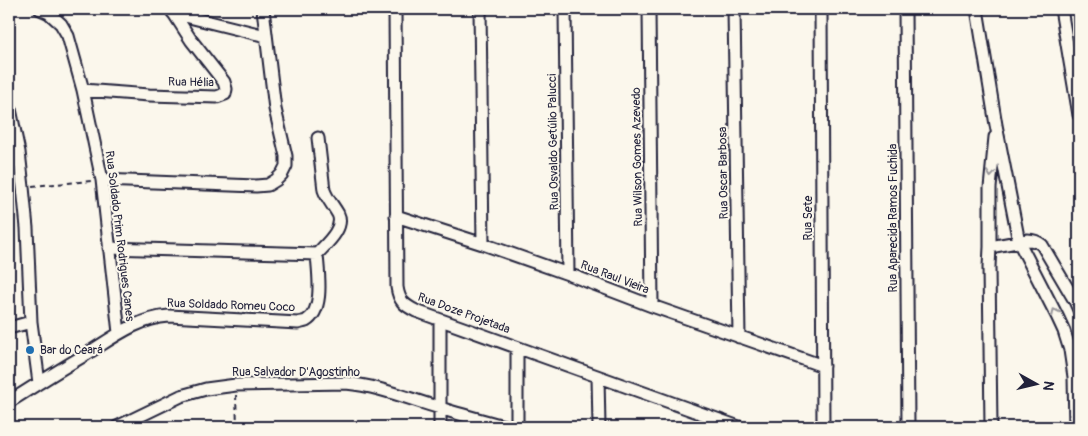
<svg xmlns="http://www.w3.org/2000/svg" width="1088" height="436" font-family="Pangolin,sans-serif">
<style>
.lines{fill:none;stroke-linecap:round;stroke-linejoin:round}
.minor-casing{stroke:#22223b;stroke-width:15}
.path{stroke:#22223b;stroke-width:2;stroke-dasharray:5 4;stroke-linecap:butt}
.minor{stroke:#fbf7ec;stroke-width:11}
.oneway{stroke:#99979c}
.poi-dot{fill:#1f6fb2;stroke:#fbf7ec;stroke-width:2}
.labels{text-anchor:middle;stroke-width:4;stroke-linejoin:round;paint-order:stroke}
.street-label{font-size:12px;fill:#22223b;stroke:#fbf7ec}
.poi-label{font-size:12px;fill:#22223b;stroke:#fbf7ec;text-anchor:start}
</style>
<rect width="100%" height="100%" fill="#fbf7ec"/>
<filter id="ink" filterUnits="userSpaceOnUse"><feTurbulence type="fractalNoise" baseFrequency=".02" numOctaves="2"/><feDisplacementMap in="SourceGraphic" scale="10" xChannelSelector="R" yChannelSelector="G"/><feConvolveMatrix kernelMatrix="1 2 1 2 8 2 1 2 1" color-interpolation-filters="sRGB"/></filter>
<g filter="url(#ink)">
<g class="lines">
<defs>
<path id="minor" d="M40,9L49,13L61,24L68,36L83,90L102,180L119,333
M395,9L397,287C399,301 404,305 416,311L739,427
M480,9L483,244
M565,9L568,274
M649,9L652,306
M734,9L739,337
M821,9L823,427
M905,9L908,427
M977,9L996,125L1019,242L1057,316L1064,331L1070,350L1074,377L1075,427
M1061,9L1079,115
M173,13L266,36
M83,90L149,95L217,97L225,94L226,89L224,82L191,40L171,9
M9,104L19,152L23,187L27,228L31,322L39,383
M102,180L256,186L268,185L276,180L282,174L286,166V156L275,109L263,9
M396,216L483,244L568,274L652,306L823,366
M990,247L1028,240C1034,240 1037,241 1042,245L1075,301L1079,310
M109,248L317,254
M440,320V427
M9,328L31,322
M517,348V427
M598,377L599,427
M9,402C34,386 59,370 85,355C111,339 137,318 169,316L298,323C301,322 303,322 306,321C325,310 318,272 317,254C326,244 345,228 338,214C333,205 327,199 324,190L318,138
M117,427L181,396L206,389L236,385L346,383C379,386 409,399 440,408C462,415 485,421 507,427
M991,427L989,267L990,247V188L995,137"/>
</defs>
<use href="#minor" class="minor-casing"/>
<path class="path" d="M32,186L92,181
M236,395L237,427"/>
<use href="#minor" class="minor"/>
</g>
<defs><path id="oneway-chevron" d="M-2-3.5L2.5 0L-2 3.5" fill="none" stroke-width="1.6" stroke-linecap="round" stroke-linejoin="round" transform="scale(1.25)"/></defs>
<g class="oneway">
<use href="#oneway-chevron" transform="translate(991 174) rotate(95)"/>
<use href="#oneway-chevron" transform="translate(1055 312) rotate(-117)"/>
</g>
</g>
<circle class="poi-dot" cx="30" cy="350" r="5"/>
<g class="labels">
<g class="street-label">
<text transform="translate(191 82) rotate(1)" y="4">Rua Hélia</text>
<text transform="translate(553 142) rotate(-91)" y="4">Rua Osvaldo Getúlio Palucci</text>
<text transform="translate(637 157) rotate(-91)" y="4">Rua Wilson Gomes Azevedo</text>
<text transform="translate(723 173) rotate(-91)" y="4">Rua Oscar Barbosa</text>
<text transform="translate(808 218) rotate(-90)" y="4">Rua Sete</text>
<text transform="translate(893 218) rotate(-90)" y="4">Rua Aparecida Ramos Fuchida</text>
<text transform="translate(120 236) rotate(83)" y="4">Rua Soldado Prim Rodrigues Canes</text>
<text transform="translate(615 277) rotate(21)" y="4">Rua Raul Vieira</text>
<text transform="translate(231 305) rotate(2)" y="4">Rua Soldado Romeu Coco</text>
<text transform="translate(464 313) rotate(20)" y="4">Rua Doze Projetada</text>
<text x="296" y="376">Rua Salvador D'Agostinho</text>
</g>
<g class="poi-label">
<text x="40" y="354">Bar do Ceará</text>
</g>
</g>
<rect width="1088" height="436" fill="none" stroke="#fbf7ec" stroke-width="30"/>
<rect x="15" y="15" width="1058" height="406" fill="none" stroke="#22223b" stroke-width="2" filter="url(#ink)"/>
<g transform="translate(1036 384) rotate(98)" stroke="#fbf7ec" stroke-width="4" paint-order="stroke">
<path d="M0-4L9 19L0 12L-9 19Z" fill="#22223b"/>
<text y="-8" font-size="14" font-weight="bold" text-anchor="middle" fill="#22223b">N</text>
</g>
</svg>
